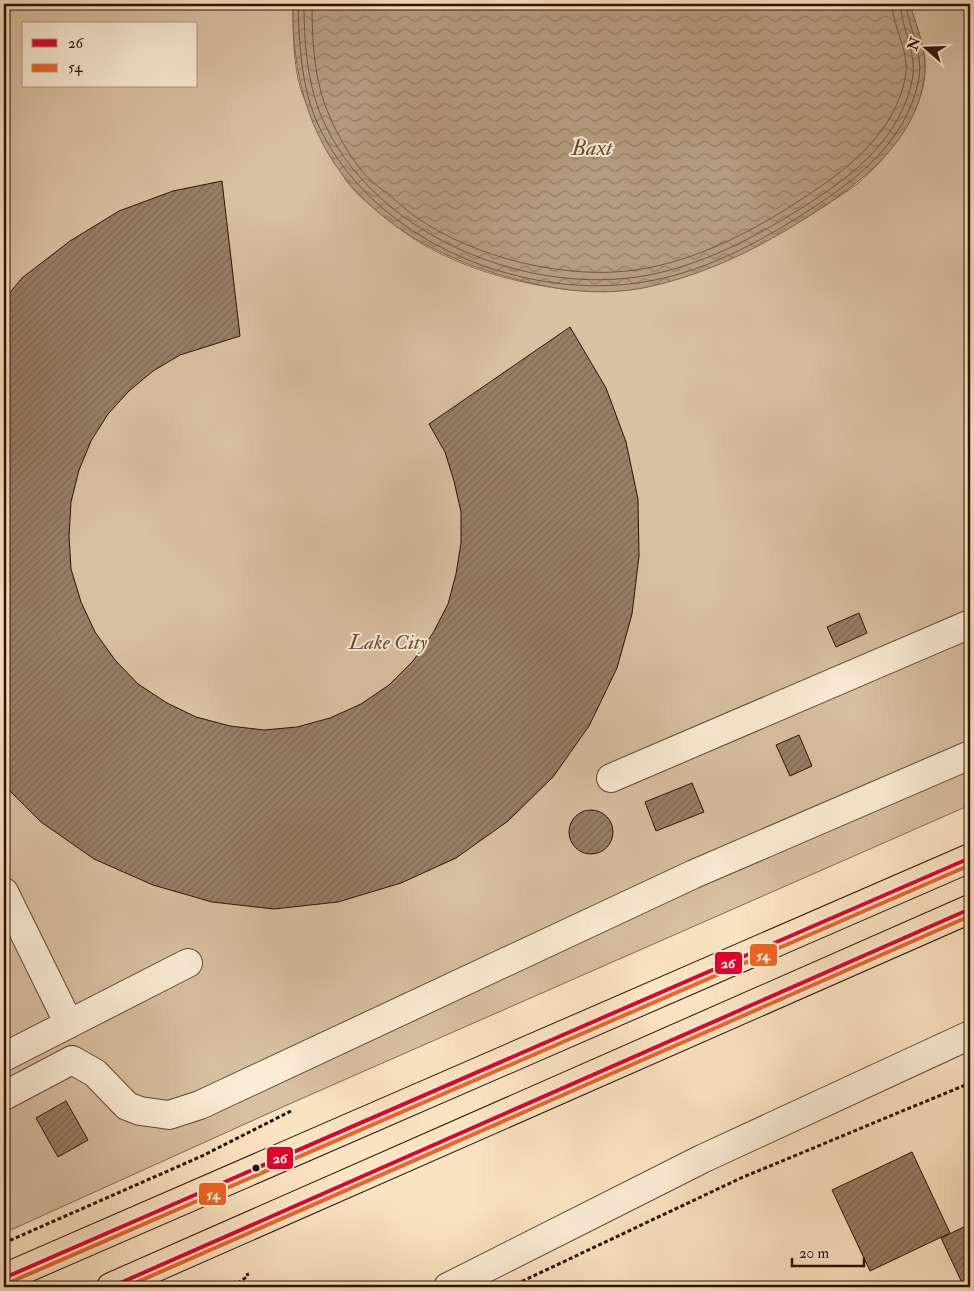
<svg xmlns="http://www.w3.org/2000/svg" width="974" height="1291" font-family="'IM FELL Double Pica',serif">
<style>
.park{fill:#d8c0a2;stroke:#826853;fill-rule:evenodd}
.water{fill:url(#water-waves);stroke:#7f644f}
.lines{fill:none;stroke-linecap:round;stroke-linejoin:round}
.shore{stroke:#715642;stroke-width:1}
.building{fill:url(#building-hatch);stroke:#2d1104}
.minor-casing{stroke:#604634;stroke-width:30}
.highway-casing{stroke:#2d1104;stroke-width:30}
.path{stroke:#2d1104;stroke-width:3;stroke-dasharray:4 2.5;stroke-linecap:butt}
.minor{stroke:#fcedd7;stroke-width:28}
.highway{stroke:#fbe4c2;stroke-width:28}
.bus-1-casing{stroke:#fcedd7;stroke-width:8}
.bus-2-casing{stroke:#fcedd7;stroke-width:8}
.bus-1{stroke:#e4002b;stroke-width:4}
.bus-2{stroke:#f26522;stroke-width:4}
.bus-dot{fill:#2d1104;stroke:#fcedd7;stroke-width:2}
.labels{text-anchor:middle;stroke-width:4;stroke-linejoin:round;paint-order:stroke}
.park-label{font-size:21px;font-style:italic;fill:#694e3b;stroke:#fcedd7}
.water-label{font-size:22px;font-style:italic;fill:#634936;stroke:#fcedd7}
.line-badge{stroke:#fcedd7;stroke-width:2}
.badge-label{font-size:14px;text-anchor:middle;font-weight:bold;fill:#fff}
</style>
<defs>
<pattern id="water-waves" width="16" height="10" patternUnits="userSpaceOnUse" patternTransform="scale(1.25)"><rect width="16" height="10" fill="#b59c81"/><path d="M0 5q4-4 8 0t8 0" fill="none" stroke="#947e67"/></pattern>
<pattern id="building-hatch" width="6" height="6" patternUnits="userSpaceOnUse" patternTransform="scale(1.25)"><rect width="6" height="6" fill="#987f67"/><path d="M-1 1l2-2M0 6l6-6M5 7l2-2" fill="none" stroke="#7c6753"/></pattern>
</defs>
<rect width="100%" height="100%" fill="#fbe4c2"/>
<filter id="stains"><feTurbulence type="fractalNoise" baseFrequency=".004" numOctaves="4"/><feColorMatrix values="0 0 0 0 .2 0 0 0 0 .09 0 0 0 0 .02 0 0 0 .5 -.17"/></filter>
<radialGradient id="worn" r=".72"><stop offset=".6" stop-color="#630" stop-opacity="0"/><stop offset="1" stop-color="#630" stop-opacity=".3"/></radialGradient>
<path class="park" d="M4,4H293C293,31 293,64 301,90C305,103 314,116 320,128C329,145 336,166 347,182C356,195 371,205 384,215C390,220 397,227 404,232C462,275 572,301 642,288C721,272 791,230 856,185C890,156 929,108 925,60C923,41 915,22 910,4H970V805L287,1105L4,1233ZM24,24H196V86H24Z"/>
<path class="water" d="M293,4H910C917,28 928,54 924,79C916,138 865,180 818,210C764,246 707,275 643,288C596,297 549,289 504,276C368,237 290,149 293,4Z"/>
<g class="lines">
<path class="shore" d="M298,4C299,42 301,84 316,120C367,237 515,300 637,283C699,275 759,243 811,209C859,178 905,141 918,83C925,55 909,30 906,4
M304,4C304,41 307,83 322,118C371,231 518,294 637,277C699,268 758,236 811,202C856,173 900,137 912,81C918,54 902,30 900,4
M312,4C312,40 314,81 329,115C337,134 348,153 361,170C370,181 383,190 395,200C402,205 408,212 416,217C474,258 566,280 636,270C697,261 755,230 805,197C849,168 894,133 905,79C911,53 893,29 892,4"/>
</g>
<path class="building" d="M222,181L240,336L180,355L153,371L129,391L108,414L91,441L79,470L71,502L69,536L71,569L81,602L95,632L115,660L138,684L167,703L196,717L230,726L264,730L297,727L330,718L361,704L389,685L413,661L433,633L448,604L456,574L461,543V512L454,481L445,452L429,424L570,327L606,388L626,442L638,499L639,556L632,614L617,668L589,726L553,777L508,821L456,858L401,883L338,902L274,909L212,902L153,885L94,859L41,822L4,785V300L22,278L70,241L119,211L173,191Z
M859,613L867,633L836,647L827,627Z
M799,735L812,766L790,776L776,745Z
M692,783L704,812L656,831L645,802Z
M569 832a22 22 0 1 1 44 0a22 22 0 1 1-44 0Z
M66,1101L88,1140L58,1157L36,1118Z
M912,1152L950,1233L870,1271L832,1190Z
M970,1224V1287H964L941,1238Z"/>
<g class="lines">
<defs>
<path id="minor" d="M611,778L970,624
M4,892L69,1024
M4,1057L188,963
M4,1096L72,1060L95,1073L127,1106L140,1111L169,1115L200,1105L694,874L970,755
M448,1287L702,1159L970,1035"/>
<path id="highway" d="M4,1278L970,858
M111,1287L970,909"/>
</defs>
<use href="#minor" class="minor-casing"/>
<use href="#highway" class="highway-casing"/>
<path class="path" d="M4,1243L202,1156L293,1110
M232,1287L248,1276L247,1273
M510,1287L741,1178L970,1083"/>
<use href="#minor" class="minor"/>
<use href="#highway" class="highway"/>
<defs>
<path id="bus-1" d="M4,1278L970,858
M111,1287L970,909"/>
<path id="bus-2" d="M6,1284L970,865
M126,1287L970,916"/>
</defs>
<use href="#bus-1" class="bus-1-casing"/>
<use href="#bus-2" class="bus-2-casing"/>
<use href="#bus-1" class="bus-1"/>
<use href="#bus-2" class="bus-2"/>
</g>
<circle class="bus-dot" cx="256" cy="1168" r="4.5"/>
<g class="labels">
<g class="park-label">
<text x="388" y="649">Lake City</text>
</g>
<g class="water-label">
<text x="592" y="155">Baхt</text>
</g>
</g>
<g class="line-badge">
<rect x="749" y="943" width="29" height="24" rx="5" fill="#f26522"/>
<rect x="714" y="951" width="29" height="24" rx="5" fill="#e4002b"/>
<rect x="266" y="1146" width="28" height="24" rx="5" fill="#e4002b"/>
<rect x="198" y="1182" width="29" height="24" rx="5" fill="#f26522"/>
</g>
<g class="badge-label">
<text x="763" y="960">54</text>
<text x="728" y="968">26</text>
<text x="280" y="1163">26</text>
<text x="213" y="1199">54</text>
</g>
<rect width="974" height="1291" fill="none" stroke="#fbe4c2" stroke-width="20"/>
<rect x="5" y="5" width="964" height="1281" fill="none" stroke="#2d1104" stroke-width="2.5"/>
<rect x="10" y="10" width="954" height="1271" fill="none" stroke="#2d1104"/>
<rect x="22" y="22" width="175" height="65" fill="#fcedd7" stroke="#a99583"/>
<rect x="32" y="39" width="25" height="8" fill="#e4002b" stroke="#a99583"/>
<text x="68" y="48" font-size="15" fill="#2d1104">26</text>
<rect x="32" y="64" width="25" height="8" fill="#f26522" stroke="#a99583"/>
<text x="68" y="72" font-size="15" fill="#2d1104">54</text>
<g transform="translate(926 48) rotate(290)" stroke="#fcedd7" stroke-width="4" paint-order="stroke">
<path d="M0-4L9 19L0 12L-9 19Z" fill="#2d1104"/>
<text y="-8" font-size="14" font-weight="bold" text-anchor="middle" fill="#2d1104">N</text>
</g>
<path d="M792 1258v8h72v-8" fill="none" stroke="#2d1104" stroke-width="2.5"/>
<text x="799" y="1258" font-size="15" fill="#2d1104" stroke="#fcedd7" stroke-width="4" paint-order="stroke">20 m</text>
<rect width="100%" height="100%" filter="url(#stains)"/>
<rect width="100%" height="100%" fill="url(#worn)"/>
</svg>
